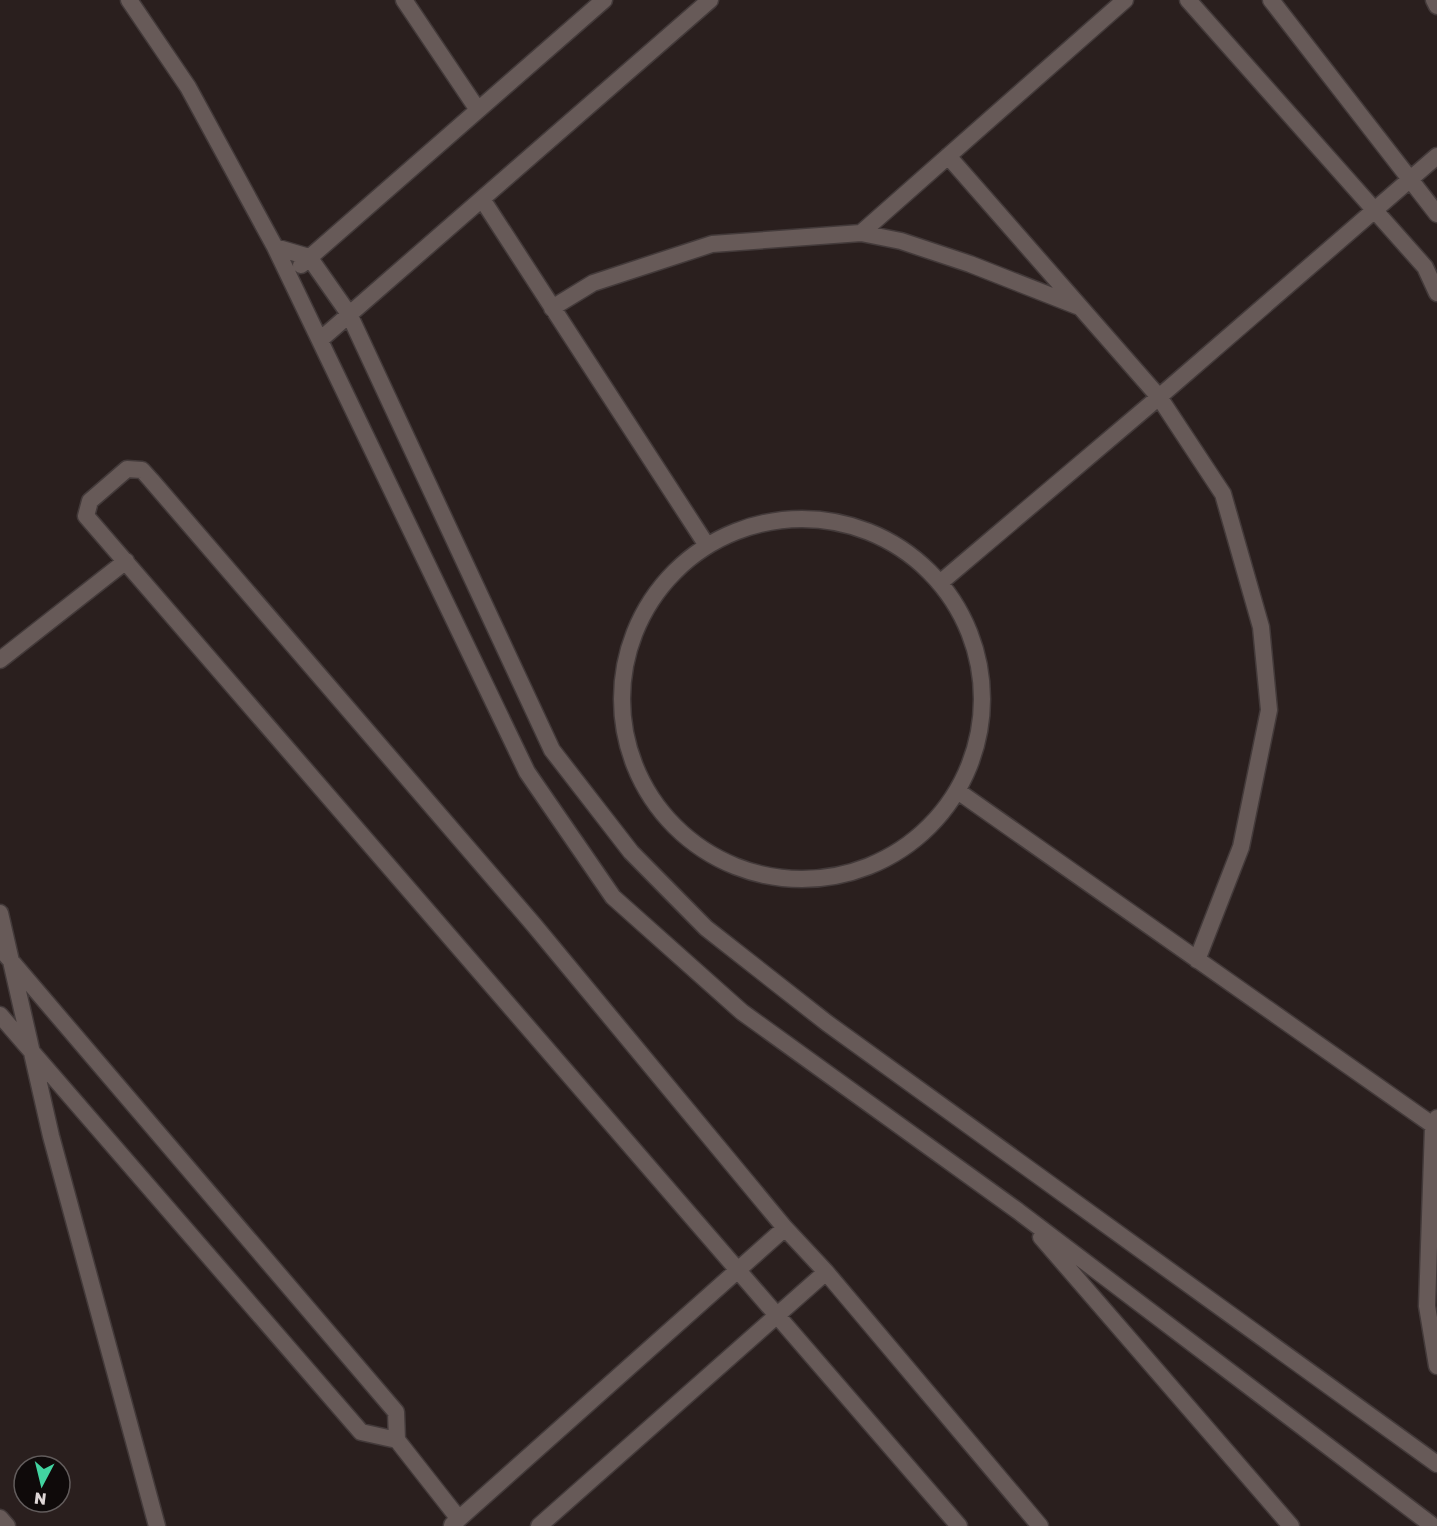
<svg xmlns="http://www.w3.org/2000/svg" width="1437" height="1526" font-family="'Golos Text',sans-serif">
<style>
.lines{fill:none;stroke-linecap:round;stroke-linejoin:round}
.minor-casing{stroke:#433a3a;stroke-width:19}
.minor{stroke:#675a58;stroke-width:16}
</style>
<rect width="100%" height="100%" fill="#2a1f1e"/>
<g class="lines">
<defs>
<path id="minor" d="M129,0L188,87L275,247L527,772L613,897L742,1012L1018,1211L1433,1526
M404,0L478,110
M1188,0L1425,267L1437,293
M1271,0L1437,214
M1434,0L1437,6
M948,156L1159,397L1223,494L1261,627L1269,710L1241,847L1197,960
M482,199L706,544
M861,233L1125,0
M275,247L309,257L349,314L552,750L631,852L706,928L827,1023L1437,1464
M301,265L604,0
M552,308L593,283L712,244L861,233L901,241L970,264L1077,306
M320,340L710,0
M622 699a180 180 0 1 1 360 0a180 180 0 1 1-360 0Z
M941,582L1159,397L1437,156
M0,660L126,561
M959,792L1437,1128
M0,913L51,1136L157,1526
M0,948L396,1412L397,1440L459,1519
M0,1015L361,1432L397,1440
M1437,1118L1433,1127L1427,1306L1437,1366
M1041,1237L1291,1526
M0,1518L7,1526
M452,1525L785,1228
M539,1526L826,1272
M959,1526L86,516L90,501L127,469L142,470L151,480L534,925L785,1228L826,1272L1040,1526"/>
</defs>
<use href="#minor" class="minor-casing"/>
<use href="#minor" class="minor"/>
</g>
<g transform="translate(42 1484) rotate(187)"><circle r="28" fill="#0f0a0a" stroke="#625c5c" stroke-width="1.5"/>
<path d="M0-4.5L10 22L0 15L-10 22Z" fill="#42d4a1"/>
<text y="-9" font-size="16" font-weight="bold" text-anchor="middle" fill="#dfd7d7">N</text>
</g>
</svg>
